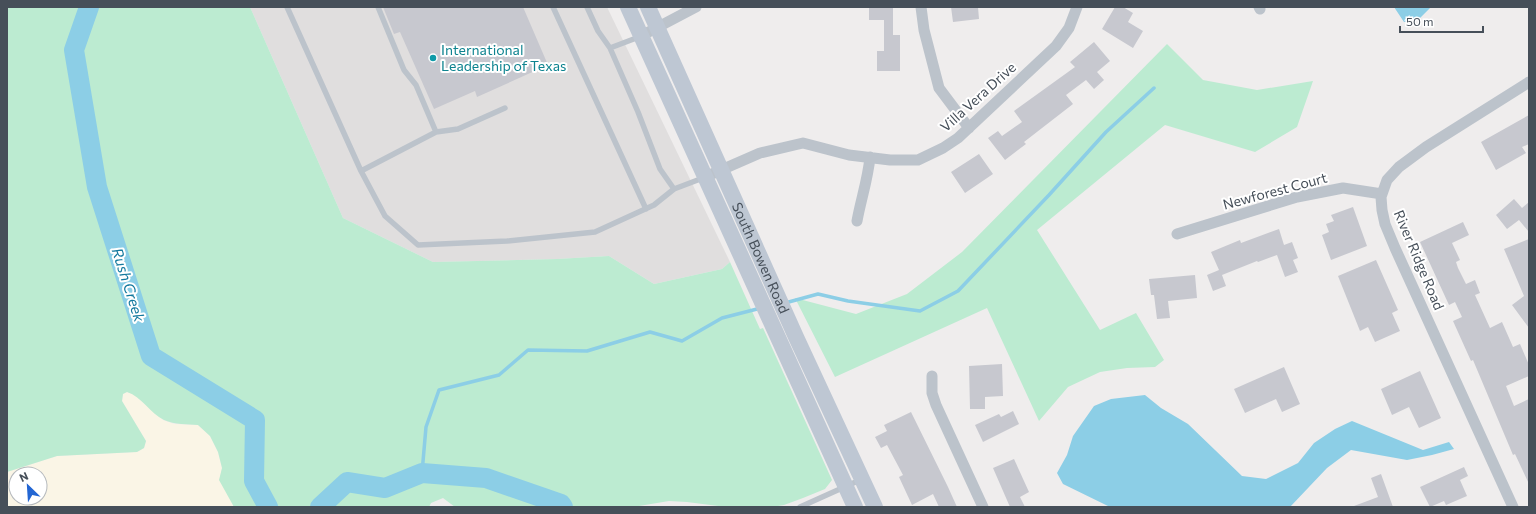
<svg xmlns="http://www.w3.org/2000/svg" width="1536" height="514" font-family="Commissioner,sans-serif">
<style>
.commercial{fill:#faf5e6;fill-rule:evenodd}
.education{fill:#e0dede}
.green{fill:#bcebd1}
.water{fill:#8ccee6}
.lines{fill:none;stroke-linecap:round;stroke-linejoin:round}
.stream{stroke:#8ccee6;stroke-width:3.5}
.river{stroke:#8ccee6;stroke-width:20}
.building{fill:#c7c8cf}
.service{stroke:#bcc3cb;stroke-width:5.5}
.minor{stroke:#bcc3cb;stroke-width:11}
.secondary{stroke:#bec7d3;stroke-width:16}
.culture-dot{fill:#0f9aa8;stroke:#fff;stroke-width:1.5}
.labels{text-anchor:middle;stroke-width:4;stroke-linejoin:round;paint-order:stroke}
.culture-label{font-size:14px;fill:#0d838f;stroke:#fff;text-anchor:start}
.street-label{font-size:14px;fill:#464f59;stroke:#fff}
.water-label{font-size:15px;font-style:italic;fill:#14799e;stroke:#fff}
</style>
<rect width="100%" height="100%" fill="#efeded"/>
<path class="commercial" d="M127,392L134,394L163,420L174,424L198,425L210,436L218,452L222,468L220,480L234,507H7V472L57,456L137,452L144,448L146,441L122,401L123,394ZM16,474H40V498H16Z"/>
<path class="education" d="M250,7H607L730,262L722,269L654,284L609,256L557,259L433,262L343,218Z"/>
<path class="green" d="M7,7H250L343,218L433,262L557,259L609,256L654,284L722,269L730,262L760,329L763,328L832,480L825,489L803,498L784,505L772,507H726L687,502L669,501L633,507H455L443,498L431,503L429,507H234L219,480L222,468L218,452L210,436L198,425C187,424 175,425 164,420C150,413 142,397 127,392L123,394L122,401L146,441L144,448L137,452L57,456L7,472Z
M1167,44L1203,80L1257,90L1313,81L1297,127L1255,152L1165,125L1037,230L1100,330L1136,313L1164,360L1155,367L1127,368L1100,372L1068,387L1039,421L987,308L835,377L795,298L856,314L907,294L962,252Z"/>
<path class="water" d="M1394,7H1431L1419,19L1404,22Z
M1145,395L1161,408L1188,424L1242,476L1266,479L1298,463L1314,443L1335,429L1352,421L1423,450L1449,442L1454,449L1432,455L1407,460L1351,450L1327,468L1290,507H1110L1063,484L1057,473L1067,455L1073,436L1094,406L1111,399Z"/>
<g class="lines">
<path class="stream" d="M785,303L818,294L848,301L920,311L958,291L1049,195L1106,132L1154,88
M422,473L426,427L439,390L499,375L528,350L587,351L650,332L682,341L722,318L761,308"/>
<path class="river" d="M89,7L74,50L97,187L151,356L255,420L254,481L268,507
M320,507L347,482L385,488L422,473L486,478L561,504L563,507"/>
</g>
<path class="building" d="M383,7H523L548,65L477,97L475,91L434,109L400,32L394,34Z
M869,7H893V35H900V71H877V51H884V20H869Z
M951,7H978L979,19L953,22Z
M1115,7H1123L1133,13L1128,22L1143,31L1133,48L1102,29Z
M1094,42L1110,61L1097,72L1104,80L1094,89L1086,80L1066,95L1073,104L1024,142L1026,144L1005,160L988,138L998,131L1002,136L1022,122L1014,111L1075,67L1070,62Z
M1529,115V144L1522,147L1526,153L1496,170L1481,142Z
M979,154L993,174L965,193L951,172Z
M1514,199L1522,208L1529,202V232L1519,220L1507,229L1496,215Z
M1353,207L1367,246L1331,260L1322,235L1329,232L1326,224L1334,221L1331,215Z
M1463,222L1469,235L1452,243L1460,260L1456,262L1458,268L1466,284L1475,280L1480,293L1475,295L1490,328L1502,322L1513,347L1520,344L1529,365V376L1506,386L1514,406L1529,399V484L1515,454L1513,455L1473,360L1471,361L1453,321L1462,317L1455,302L1449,305L1420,242Z
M1279,229L1284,245L1292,242L1298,258L1293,260L1298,272L1285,277L1277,255L1258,262L1257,261L1222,275L1226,286L1213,291L1207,275L1219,270L1211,252L1240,240L1241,243Z
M1529,239V328L1512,305L1524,296L1504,249Z
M1376,260L1398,310L1392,313L1400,331L1375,342L1368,327L1360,331L1338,276Z
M1195,275L1197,298L1168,301L1170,318L1157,319L1154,295H1151L1149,279Z
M1002,364L1003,396L985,397V409H970L969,366Z
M1284,367L1300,404L1282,412L1276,399L1245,413L1234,389Z
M1420,371L1441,418L1419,428L1409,407L1392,415L1381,389Z
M1013,411L1019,424L983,442L975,425L999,414L1001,417Z
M911,412L948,487L957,507H939L933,494L912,505L899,477L903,475L887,445L881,448L875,437L887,431L884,425Z
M1014,459L1029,492L1020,497L1025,507H1010L993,468Z
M1464,467L1468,476L1460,480L1467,496L1446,505L1444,501L1430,507L1420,487Z
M1381,474L1393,507H1355L1354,506L1378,497L1371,478Z"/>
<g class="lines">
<path class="service" d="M287,7L361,171L385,216L418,245L507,241L595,232L654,205L674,189
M378,7L404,70L416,85L436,132L458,129L505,108
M553,7L646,209
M587,7L598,31L610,48L638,112L660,169L674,189L703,178
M610,48L639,37
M361,171L436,132
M800,507L860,480"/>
<path class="minor" d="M921,7L924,30L939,88L969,128
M1259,7L1260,9
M641,36L696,7
M705,177L760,153L803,143L849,155L890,160H918L943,148L958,138L1056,46L1069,28L1077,7
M857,221C861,199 868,179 870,157
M1177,234L1297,197L1343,188L1382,194
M932,376V393L936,405L983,507
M1513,507L1395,248L1385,224L1382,210L1381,197L1387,180L1399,167L1426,147L1529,82"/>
<g class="secondary">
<path d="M628,7L855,507"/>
<path id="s1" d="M648,7L796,337L875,507"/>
</g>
</g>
<circle class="culture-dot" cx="433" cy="58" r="4"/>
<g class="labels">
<g class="culture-label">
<text x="441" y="55">International<tspan x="441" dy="16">Leadership of Texas</tspan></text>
</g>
<g class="street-label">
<text transform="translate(978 97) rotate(-42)" y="5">Villa Vera Drive</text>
<text transform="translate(1275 191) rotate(-15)" y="5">Newforest Court</text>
<text dy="5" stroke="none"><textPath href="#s1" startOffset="275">South Bowen Road</textPath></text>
<text transform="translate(1419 260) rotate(67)" y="5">River Ridge Road</text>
</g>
<g class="water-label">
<text transform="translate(128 285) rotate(72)" y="5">Rush Creek</text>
</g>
</g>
<rect width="1536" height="514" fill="none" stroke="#464f59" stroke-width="16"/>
<g transform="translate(28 486) rotate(335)"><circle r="19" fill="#ffffff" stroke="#b5b9bd"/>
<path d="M0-3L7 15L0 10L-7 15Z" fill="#2366d3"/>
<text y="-6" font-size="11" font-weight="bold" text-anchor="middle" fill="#464f59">N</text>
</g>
<path d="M1400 26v6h83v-6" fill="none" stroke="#464f59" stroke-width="2"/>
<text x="1406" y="26" font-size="12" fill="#464f59" stroke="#ffffff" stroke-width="3" paint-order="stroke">50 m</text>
</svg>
